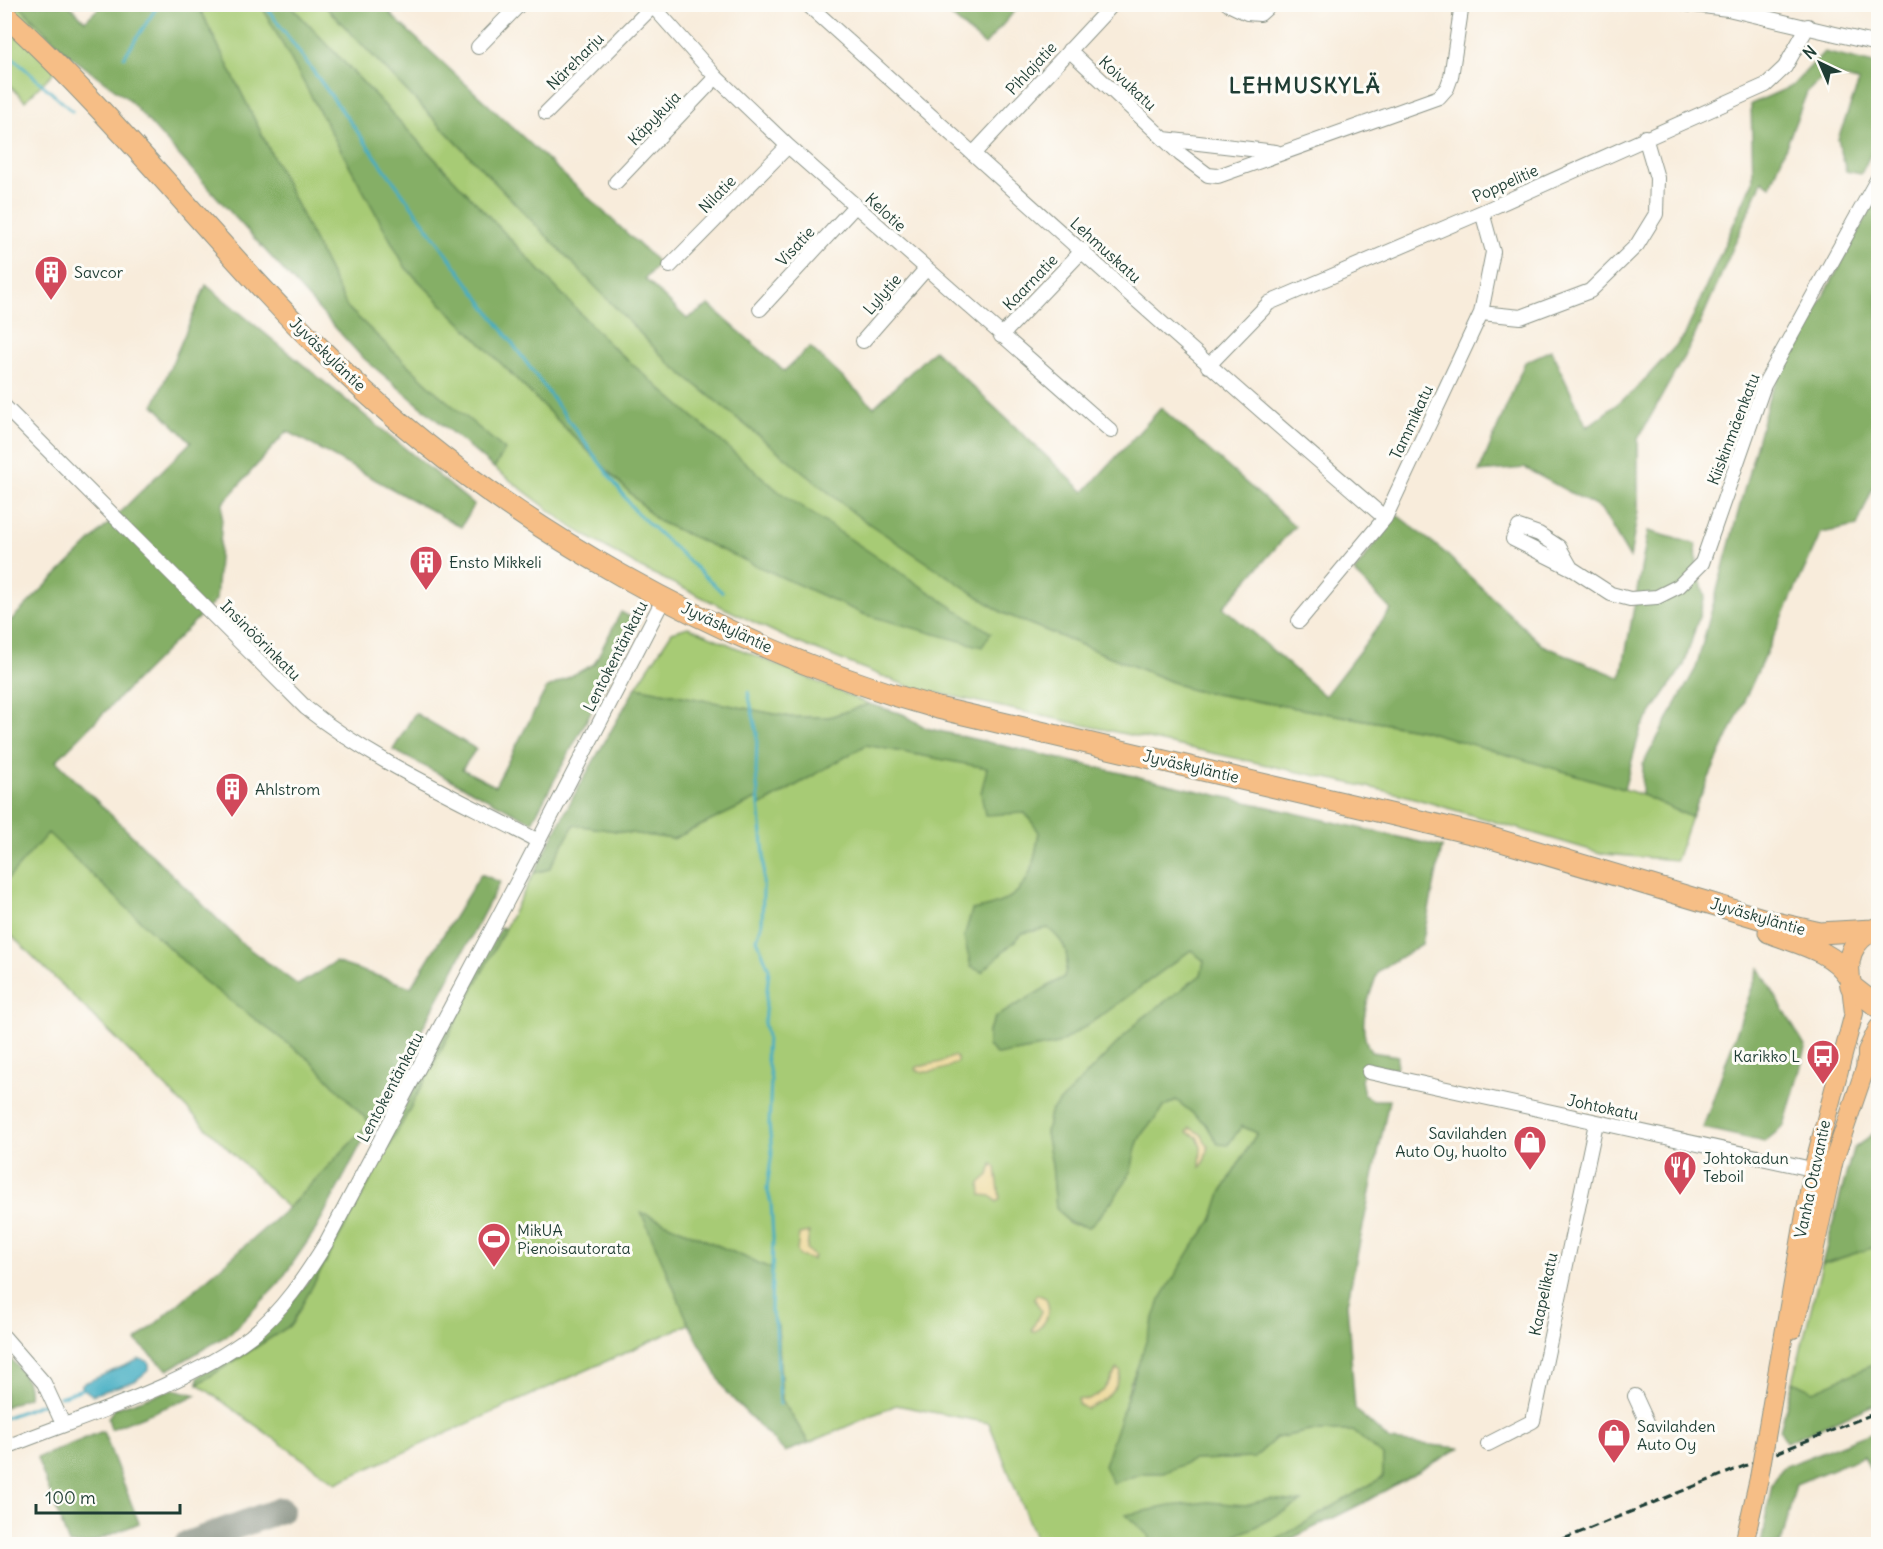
<svg xmlns="http://www.w3.org/2000/svg" width="1883" height="1549" font-family="Delius,sans-serif">
<style>
.green{fill:#a7cb75;stroke:#638454;stroke-width:1.5}
.forest{fill:#85af66;stroke:#52764d;stroke-width:1.5}
.sand{fill:#eeda9e;stroke:#868c69;stroke-width:1.5}
.water{fill:#44aec3;stroke:#32767c;stroke-width:1.5}
.lines{fill:none;stroke-linecap:round;stroke-linejoin:round}
.stream{stroke:#44aec3;stroke-width:3}
.taxiway{stroke:#8c9488;stroke-width:26}
.minor-casing{stroke:#8c9488;stroke-width:16}
.major-casing{stroke:#8c9488;stroke-width:20}
.highway-casing{stroke:#8c9488;stroke-width:23}
.minor{stroke:#fff;stroke-width:14}
.major{stroke:#f6be86;stroke-width:18}
.highway{stroke:#f6be86;stroke-width:21}
.rail{stroke:#1f3d34;stroke-width:3;stroke-dasharray:9 4.5;stroke-linecap:butt}
.major-bridge-casing{stroke:#8c9488;stroke-width:20;stroke-linecap:butt}
.major-bridge{stroke:#f6be86;stroke-width:18}
.labels{text-anchor:middle;stroke-width:6;stroke-linejoin:round;paint-order:stroke}
.street-label{font-size:16px;fill:#1f3d34;stroke:#fdfcf7}
.poi-label{font-size:16px;fill:#1f3d34;stroke:#fdfcf7;text-anchor:start}
.district-label{font-size:22px;font-weight:bold;letter-spacing:1.5px;fill:#1f3d34;stroke:#fdfcf7}
</style>
<rect width="100%" height="100%" fill="#fdfcf7"/>
<filter id="ink" filterUnits="userSpaceOnUse"><feTurbulence type="fractalNoise" baseFrequency=".0167" numOctaves="2"/><feDisplacementMap in="SourceGraphic" scale="12" xChannelSelector="R" yChannelSelector="G"/><feConvolveMatrix kernelMatrix="1 2 1 2 8 2 1 2 1" color-interpolation-filters="sRGB"/></filter>
<filter id="wash" filterUnits="userSpaceOnUse"><feTurbulence type="fractalNoise" baseFrequency=".008" numOctaves="4" result="noise"/><feDisplacementMap in="SourceGraphic" scale="24" xChannelSelector="R" yChannelSelector="G"/><feGaussianBlur stdDeviation="1.35" result="paint"/><feColorMatrix in="noise" values="0 0 0 0 0 0 0 0 0 0 0 0 0 0 0 0 0 1.4 0 .05"/><feComposite in="paint" operator="in"/></filter>
<g filter="url(#wash)">
<rect width="100%" height="100%" fill="#f8ecdb"/>
<path class="green" d="M4,5H18L70,56L25,101L5,80Z
M198,5H261L406,268L658,521L863,614L778,491L609,344L290,5H324L669,363L859,517L1003,613L1192,690L1422,730L1594,779L1642,795L1691,817L1676,860L1604,854L1400,794L910,687L791,640L641,568L573,528L494,468L504,450L435,391L347,307Z
M688,627L869,704L829,717H790L636,687L672,632Z
M866,745L988,768L981,793L1025,813L1039,831C1032,881 1024,901 972,910L982,972L1023,933L1048,928C1066,943 1071,954 1064,977L995,1018L988,1031V1046L997,1055L1058,1044L1101,1016L1191,950L1204,961L1201,975L1140,1020L1050,1112L1046,1133L1052,1164L1056,1207L1069,1224L1089,1227C1104,1212 1119,1194 1129,1175C1134,1165 1132,1150 1141,1136C1147,1124 1158,1120 1163,1107L1176,1100L1206,1124L1218,1144H1228L1241,1126L1257,1133L1221,1193L1212,1221L1193,1246L1130,1383L1120,1425L1113,1482L1144,1473H1163L1193,1460L1254,1458L1276,1438L1310,1431H1353L1383,1456V1477L1274,1544H1026L1036,1540L989,1423L896,1405L809,1443L782,1400L778,1327L771,1311L772,1269L642,1213L689,1324L336,1483L198,1384L291,1325L409,1110L534,873L549,869L574,825L673,839L759,798L760,806Z
M48,832L204,981L310,1060L370,1123L288,1208L5,929V882Z
M1878,1246L1877,1363L1814,1392L1793,1381L1822,1264Z"/>
<path class="forest" d="M19,5H69L85,21L102,5H198L347,307L435,391L505,450L494,468L361,356L128,99L70,56Z
M261,5H290L609,344L778,491L991,633L982,647L863,614L658,521L406,268Z
M324,5H399L390,14L659,263L645,279L687,319L709,305L784,371L810,347L874,407L934,350L1084,492L1161,408L1295,526L1223,607L1325,696L1391,610L1354,572L1397,515L1443,551L1542,645L1621,678L1648,531L1696,544L1697,569L1705,597L1684,665L1641,728L1624,789L1422,730L1192,690L1003,613L859,517L669,363Z
M938,5H1020L985,45Z
M1824,52L1878,65V139L1861,174L1846,171L1838,139L1859,82L1829,72L1807,92L1771,186L1762,181L1692,342L1638,439V511L1630,558L1601,509L1525,468L1479,472L1525,362L1551,350L1587,427L1634,391L1684,337L1753,180L1751,104L1792,86Z
M1878,196V475L1857,526L1821,533L1691,817L1642,795L1643,764L1696,668L1770,394Z
M206,285L474,505L461,527L287,431L223,503L216,600L56,761L244,945L298,985L335,962L411,987L481,874L500,882L316,1229L279,1283L231,1333L168,1370L136,1341L288,1208L370,1123L310,1060L204,981L48,833L5,882V626L191,442L154,405Z
M621,612L639,622L532,822L393,750L415,713L476,749L462,769L495,786L546,689L594,664Z
M636,687L790,717H829L869,704L903,714L926,728L1442,847L1422,944L1378,971C1369,998 1355,1026 1371,1052L1398,1056L1396,1069L1366,1067L1361,1080L1364,1095L1372,1100H1389L1347,1304L1355,1409L1390,1441L1460,1448L1365,1502L1281,1544H1269L1383,1477V1456L1353,1431H1310L1276,1438L1254,1458L1193,1460L1163,1473H1144L1113,1483L1104,1466L1160,1300L1193,1246L1212,1221L1221,1193L1257,1133L1242,1126L1228,1145L1218,1144L1206,1124L1176,1100L1163,1107C1158,1120 1147,1124 1141,1136C1132,1150 1135,1165 1129,1175C1119,1194 1104,1212 1089,1227L1068,1222L1056,1207L1052,1164L1046,1133L1050,1112L1140,1020L1201,975L1204,961L1191,950L1101,1016L1058,1044L997,1055L988,1046V1031L996,1017L1064,977C1071,954 1066,943 1048,928L1023,933L982,972L971,967L964,937L972,910C1024,901 1032,881 1039,832L1025,813L985,815L981,793L987,768L866,745L760,806L758,798L673,839L574,825L549,869L534,873L572,799Z
M501,927L505,929L389,1148L386,1145L387,1139Z
M1759,968L1806,1048L1784,1126L1764,1142L1703,1128Z
M1878,1130V1246L1822,1264L1853,1149Z
M378,1156L383,1158L291,1325L198,1384V1378L203,1373C300,1321 330,1248 378,1156Z
M641,1212L772,1269L771,1311L778,1327L782,1400L809,1443L785,1452L726,1392L689,1324Z
M1878,1348V1403L1786,1442L1780,1430L1793,1381L1814,1391L1877,1363Z
M5,1353C17,1365 31,1379 28,1397L5,1407Z
M173,1389L197,1395L111,1429L108,1418L114,1409Z
M1878,1430V1487L1864,1456L1796,1484L1781,1544H1761L1772,1484L1783,1467Z
M103,1431L139,1523L88,1544H69L37,1458Z
M1269,1499L1302,1502L1251,1529L1213,1544H1152L1149,1536L1126,1515L1170,1506L1208,1502L1245,1505Z"/>
<path class="sand" d="M954,1056L957,1058V1062C946,1070 927,1075 916,1070L917,1067L941,1062Z
M1190,1128L1201,1134L1208,1146L1204,1163L1200,1167L1201,1147L1197,1137L1187,1132Z
M992,1164L996,1167L1000,1199L997,1202L991,1196L981,1195L980,1183L989,1175Z
M809,1232L807,1249L814,1257L812,1260L800,1256L797,1252L799,1234Z
M1037,1294L1046,1298C1053,1312 1045,1326 1033,1332L1032,1329L1041,1311L1034,1298Z
M1117,1369L1121,1372C1118,1390 1103,1402 1086,1409L1078,1404V1399L1089,1400L1103,1391Z"/>
<path class="water" d="M140,1359L149,1362V1370L135,1381L92,1395L81,1387L82,1384Z"/>
<g class="lines">
<path class="stream" d="M264,4L635,511L722,592
M4,50L72,111
M124,57L159,4
M748,692L757,733L756,773L764,856L762,924L757,939L769,969L764,1023L767,1037L766,1054L771,1080L769,1125L772,1152L767,1188L771,1203L773,1238L771,1311L776,1325L780,1404
M60,1397L82,1389
M4,1418L45,1403"/>
<path class="taxiway" d="M187,1544L281,1510"/>
</g>
</g>
<g filter="url(#ink)">
<g class="lines">
<defs>
<path id="minor" d="M651,4L716,77L788,146L1111,431
M807,4C999,177 1189,350 1385,518
M1228,4L1247,13L1260,14L1271,4
M1686,4L1728,9L1878,44
M478,47L520,4
M1069,50L1180,154L1208,175L1218,176L1439,97L1447,88L1451,77L1462,4
M546,113L652,7
M1164,139L1276,152
M973,154L1113,4
M616,182L716,77
M670,266L788,146
M760,309L855,206
M1481,313L1521,317L1590,291L1637,245L1656,214L1657,178L1645,137
M1001,336L1083,250
M863,341L926,269
M1208,366L1269,303L1482,212L1766,85L1785,67L1808,26
M4,406L306,708C375,763 460,799 538,841
M1571,568L1513,539L1519,527L1539,534L1559,547L1571,568L1611,594L1630,599L1657,597L1679,586L1702,563L1764,385L1878,178
M1299,621L1385,518L1481,313L1493,252L1482,212
M1369,1072L1821,1171
M4,1337L44,1383L63,1424
M1635,1396L1647,1422
M1488,1444L1533,1421L1596,1123
M4,1448C83,1416 184,1387 251,1336C282,1311 305,1277 326,1243L526,865L664,598"/>
<path id="major" d="M1793,1329L1811,1266L1834,1160L1867,1063V1051L1878,1028
M1765,1443L1813,1169L1854,1013L1851,986
M1744,1544L1759,1478"/>
<path id="highway" d="M4,14C126,125 225,258 344,372C504,525 725,649 938,708L1488,837L1776,923L1820,933L1872,930
M1875,929C1850,941 1845,961 1851,986L1878,1007
M1769,932C1796,943 1833,950 1849,977
M1867,1063L1878,1045"/>
</defs>
<use href="#minor" class="minor-casing"/>
<use href="#major" class="major-casing"/>
<use href="#highway" class="highway-casing"/>
<use href="#minor" class="minor"/>
<use href="#major" class="major"/>
<use href="#highway" class="highway"/>
<path class="rail" d="M1551,1544L1878,1412"/>
<defs>
<path id="major-bridge" d="M1759,1478L1765,1443"/>
</defs>
<use href="#major-bridge" class="major-bridge-casing"/>
<use href="#major-bridge" class="major-bridge"/>
</g>
</g>
<defs>
<symbol id="building-pin" viewBox="-11 -11 22 30"><path d="M0 17L-7.5 6A9.5 9.5 0 1 1 7.5 6Z" fill="#d1495b" stroke="#fdfcf7"/><path d="M-4-6H4V6H1V3H-1V6H-4ZM-2.5-4.3h1.7v1.8h-1.7ZM.8-4.3h1.7v1.8H.8ZM-2.5-1h1.7V.8h-1.7ZM.8-1h1.7V.8H.8Z" fill="#fff"/></symbol>
<symbol id="bus-pin" viewBox="-11 -11 22 30"><path d="M0 17L-7.5 6A9.5 9.5 0 1 1 7.5 6Z" fill="#d1495b" stroke="#fdfcf7"/><path d="M-5-6H5V4H4V6H2V4H-2V6H-4V4H-5ZM-3.5-4V0h7V-4ZM-3.5 1.2v1.5H-2V1.2ZM2 1.2v1.5H3.5V1.2Z" fill="#fff"/></symbol>
<symbol id="shop-pin" viewBox="-11 -11 22 30"><path d="M0 17L-7.5 6A9.5 9.5 0 1 1 7.5 6Z" fill="#d1495b" stroke="#fdfcf7"/><path d="M-5-2.5h2.3a2.7 3.5 0 0 1 5.4 0H5L5.5 6h-11ZM-1.5-2.5h3a1.5 2.3 0 0 0-3 0Z" fill="#fff"/></symbol>
<symbol id="restaurant-pin" viewBox="-11 -11 22 30"><path d="M0 17L-7.5 6A9.5 9.5 0 1 1 7.5 6Z" fill="#d1495b" stroke="#fdfcf7"/><path d="M-5-6h1v4h1v-4h1v4h1v-4h1v5L-1.5 .5V6h-2V.5L-5-1ZM5-6V6H3V1.5H1.5Q1.5-4 5-6Z" fill="#fff"/></symbol>
<symbol id="stadium-pin" viewBox="-11 -11 22 30"><path d="M0 17L-7.5 6A9.5 9.5 0 1 1 7.5 6Z" fill="#d1495b" stroke="#fdfcf7"/><path d="M0-5a6.5 5 0 1 0 0 10a6.5 5 0 1 0 0-10ZM-3.5-1.8h7v3.6h-7Z" fill="#fff"/></symbol>
</defs>
<g fill-rule="evenodd">
<use href="#building-pin" x="32" y="253" width="38" height="52"/>
<use href="#building-pin" x="407" y="543" width="38" height="52"/>
<use href="#building-pin" x="213" y="770" width="38" height="52"/>
<use href="#bus-pin" x="1804" y="1037" width="38" height="52"/>
<use href="#shop-pin" x="1511" y="1123" width="38" height="52"/>
<use href="#restaurant-pin" x="1661" y="1148" width="38" height="52"/>
<use href="#stadium-pin" x="475" y="1220" width="38" height="52"/>
<use href="#shop-pin" x="1595" y="1416" width="38" height="52"/>
</g>
<g class="labels">
<g class="street-label">
<text transform="translate(575 61) rotate(-45)" y="6">Näreharju</text>
<text transform="translate(1031 68) rotate(-47)" y="6">Pihlajatie</text>
<text transform="translate(1128 83) rotate(43)" y="6">Koivukatu</text>
<text transform="translate(654 118) rotate(-46)" y="6">Käpykuja</text>
<text transform="translate(1505 183) rotate(-24)" y="6">Poppelitie</text>
<text transform="translate(717 194) rotate(-46)" y="6">Nilatie</text>
<text transform="translate(886 212) rotate(42)" y="6">Kelotie</text>
<text transform="translate(795 246) rotate(-47)" y="6">Visatie</text>
<text transform="translate(1106 250) rotate(42)" y="6">Lehmuskatu</text>
<text transform="translate(1030 282) rotate(-46)" y="6">Kaarnatie</text>
<text transform="translate(882 294) rotate(-49)" y="6">Lylytie</text>
<text transform="translate(328 354) rotate(44)" y="6">Jyväskyläntie</text>
<text transform="translate(1411 422) rotate(-65)" y="6">Tammikatu</text>
<text transform="translate(1733 429) rotate(-69)" y="6">Kiiskinmäenkatu</text>
<text transform="translate(727 627) rotate(25)" y="6">Jyväskyläntie</text>
<text transform="translate(261 640) rotate(45)" y="6">Insinöörinkatu</text>
<text transform="translate(615 656) rotate(-63)" y="6">Lentokentänkatu</text>
<text transform="translate(1191 766) rotate(13)" y="6">Jyväskyläntie</text>
<text transform="translate(1758 916) rotate(16)" y="6">Jyväskyläntie</text>
<text transform="translate(390 1087) rotate(-62)" y="6">Lentokentänkatu</text>
<text transform="translate(1603 1107) rotate(12)" y="6">Johtokatu</text>
<text transform="translate(1812 1179) rotate(-78)" y="6">Vanha Otavantie</text>
<text transform="translate(1543 1294) rotate(-78)" y="6">Kaapelikatu</text>
</g>
<g class="poi-label">
<text x="74" y="278">Savcor</text>
<text x="449" y="568">Ensto Mikkeli</text>
<text x="255" y="795">Ahlstrom</text>
<text x="1800" y="1062" text-anchor="end">Karikko L</text>
<text x="1507" y="1139" text-anchor="end">Savilahden<tspan x="1507" dy="18">Auto Oy, huolto</tspan></text>
<text x="1703" y="1164">Johtokadun<tspan x="1703" dy="18">Teboil</tspan></text>
<text x="517" y="1236">MikUA<tspan x="517" dy="18">Pienoisautorata</tspan></text>
<text x="1637" y="1432">Savilahden<tspan x="1637" dy="18">Auto Oy</tspan></text>
</g>
<g class="district-label">
<text x="1305" y="93">LEHMUSKYLÄ</text>
</g>
</g>
<rect width="1883" height="1549" fill="none" stroke="#fdfcf7" stroke-width="24"/>
<g transform="translate(1820 63) rotate(316)" stroke="#fdfcf7" stroke-width="4.5" paint-order="stroke">
<path d="M0-4.5L10 22L0 15L-10 22Z" fill="#1f3d34"/>
<text y="-9" font-size="16" font-weight="bold" text-anchor="middle" fill="#1f3d34">N</text>
</g>
<path d="M36 1504v9h144v-9" fill="none" stroke="#1f3d34" stroke-width="3"/>
<text x="45" y="1504" font-size="18" fill="#1f3d34" stroke="#fdfcf7" stroke-width="4.5" paint-order="stroke">100 m</text>
</svg>
